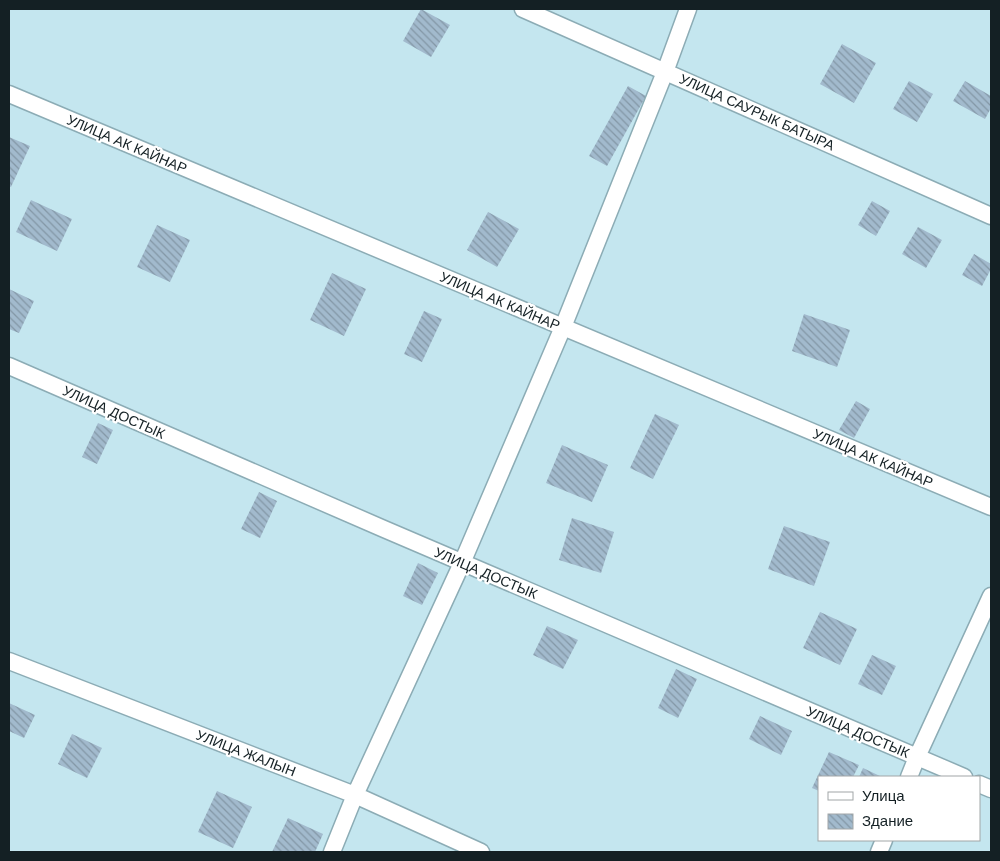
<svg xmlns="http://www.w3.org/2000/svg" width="1000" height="861" font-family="'DM Sans',sans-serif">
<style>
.building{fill:url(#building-back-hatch)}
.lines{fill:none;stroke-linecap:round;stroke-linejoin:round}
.minor-casing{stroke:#8cacb5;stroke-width:19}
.minor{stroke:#fff;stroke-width:16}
.labels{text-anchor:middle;stroke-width:4.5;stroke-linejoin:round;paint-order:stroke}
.street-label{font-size:14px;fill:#142024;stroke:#fff}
</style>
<defs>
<pattern id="building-back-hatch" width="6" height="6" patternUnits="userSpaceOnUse" patternTransform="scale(1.25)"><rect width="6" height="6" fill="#a2bacd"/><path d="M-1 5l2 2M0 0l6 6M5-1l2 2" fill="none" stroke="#8397a6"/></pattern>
</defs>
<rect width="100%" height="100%" fill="#c4e6ef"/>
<path class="building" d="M421,9L450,25L431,57L403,41Z
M842,44L876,63L854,103L820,84Z
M909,81L933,94L917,122L893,109Z
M965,81L991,96V108L985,119L953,101Z
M628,86L646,96L607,166L589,156Z
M9,137L30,146L11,187L9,186Z
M31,200L72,219L57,251L16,232Z
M872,201L890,211L876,236L858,225Z
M488,212L519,229L497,267L467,250Z
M157,225L190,240L170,282L137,267Z
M918,227L942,240L926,268L902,254Z
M974,254L991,264V269L982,286L962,275Z
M332,273L366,289L344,336L310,320Z
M9,289L34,301L19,333L9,329Z
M424,311L442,319L422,362L404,354Z
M804,314L850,330L837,367L792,351Z
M856,401L870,409L854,438L839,430Z
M655,414L679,425L653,479L630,468Z
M98,423L113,430L97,464L82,457Z
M562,445L608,465L592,502L546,483Z
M259,492L277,501L260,538L241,529Z
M572,518L614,532L601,573L559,560Z
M784,526L830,542L814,586L768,569Z
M418,563L438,573L422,605L403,596Z
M820,612L857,629L840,665L803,648Z
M547,626L578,640L563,669L533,655Z
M872,655L896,666L882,695L858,684Z
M676,669L697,679L678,718L658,708Z
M9,703L35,715L24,738L9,731Z
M760,716L792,731L781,755L749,739Z
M72,734L102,748L87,778L58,764Z
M829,752L859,765L853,777H819V791L812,788Z
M863,768L882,777H859Z
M217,791L252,807L233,848L198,832Z
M288,818L323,834L315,852H272Z"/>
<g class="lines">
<defs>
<path id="minor" d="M523,9L991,216
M9,94L991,507
M9,366L384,529L964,777
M9,661L355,795L481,852
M909,777L917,757L991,596
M979,784L991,789
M332,852L355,795L462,563L563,327L665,72L688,9
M879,852L884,840"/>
</defs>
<use href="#minor" class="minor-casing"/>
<use href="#minor" class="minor"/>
</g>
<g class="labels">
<g class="street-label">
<text transform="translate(757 112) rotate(24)" y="5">УЛИЦА САУРЫК БАТЫРА</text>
<text transform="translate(127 144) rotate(23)" y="5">УЛИЦА АК КАЙНАР</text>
<text transform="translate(500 301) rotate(23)" y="5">УЛИЦА АК КАЙНАР</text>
<text transform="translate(114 412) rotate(24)" y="5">УЛИЦА ДОСТЫК</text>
<text transform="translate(873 458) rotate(23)" y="5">УЛИЦА АК КАЙНАР</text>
<text transform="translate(486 573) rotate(23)" y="5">УЛИЦА ДОСТЫК</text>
<text transform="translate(858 732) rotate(23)" y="5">УЛИЦА ДОСТЫК</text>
<text transform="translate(246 753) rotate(21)" y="5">УЛИЦА ЖАЛЫН</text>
</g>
</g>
<rect width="1000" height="861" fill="none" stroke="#142024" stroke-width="20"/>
<rect x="818" y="776" width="162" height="65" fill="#ffffff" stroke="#a1a6a7"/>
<rect x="828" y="792" width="25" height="8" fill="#ffffff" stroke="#a1a6a7"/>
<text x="862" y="801" font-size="15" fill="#142024">Улица</text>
<rect x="828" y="814" width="25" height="15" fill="url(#building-back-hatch)" stroke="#a1a6a7"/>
<text x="862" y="826" font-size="15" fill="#142024">Здание</text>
</svg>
